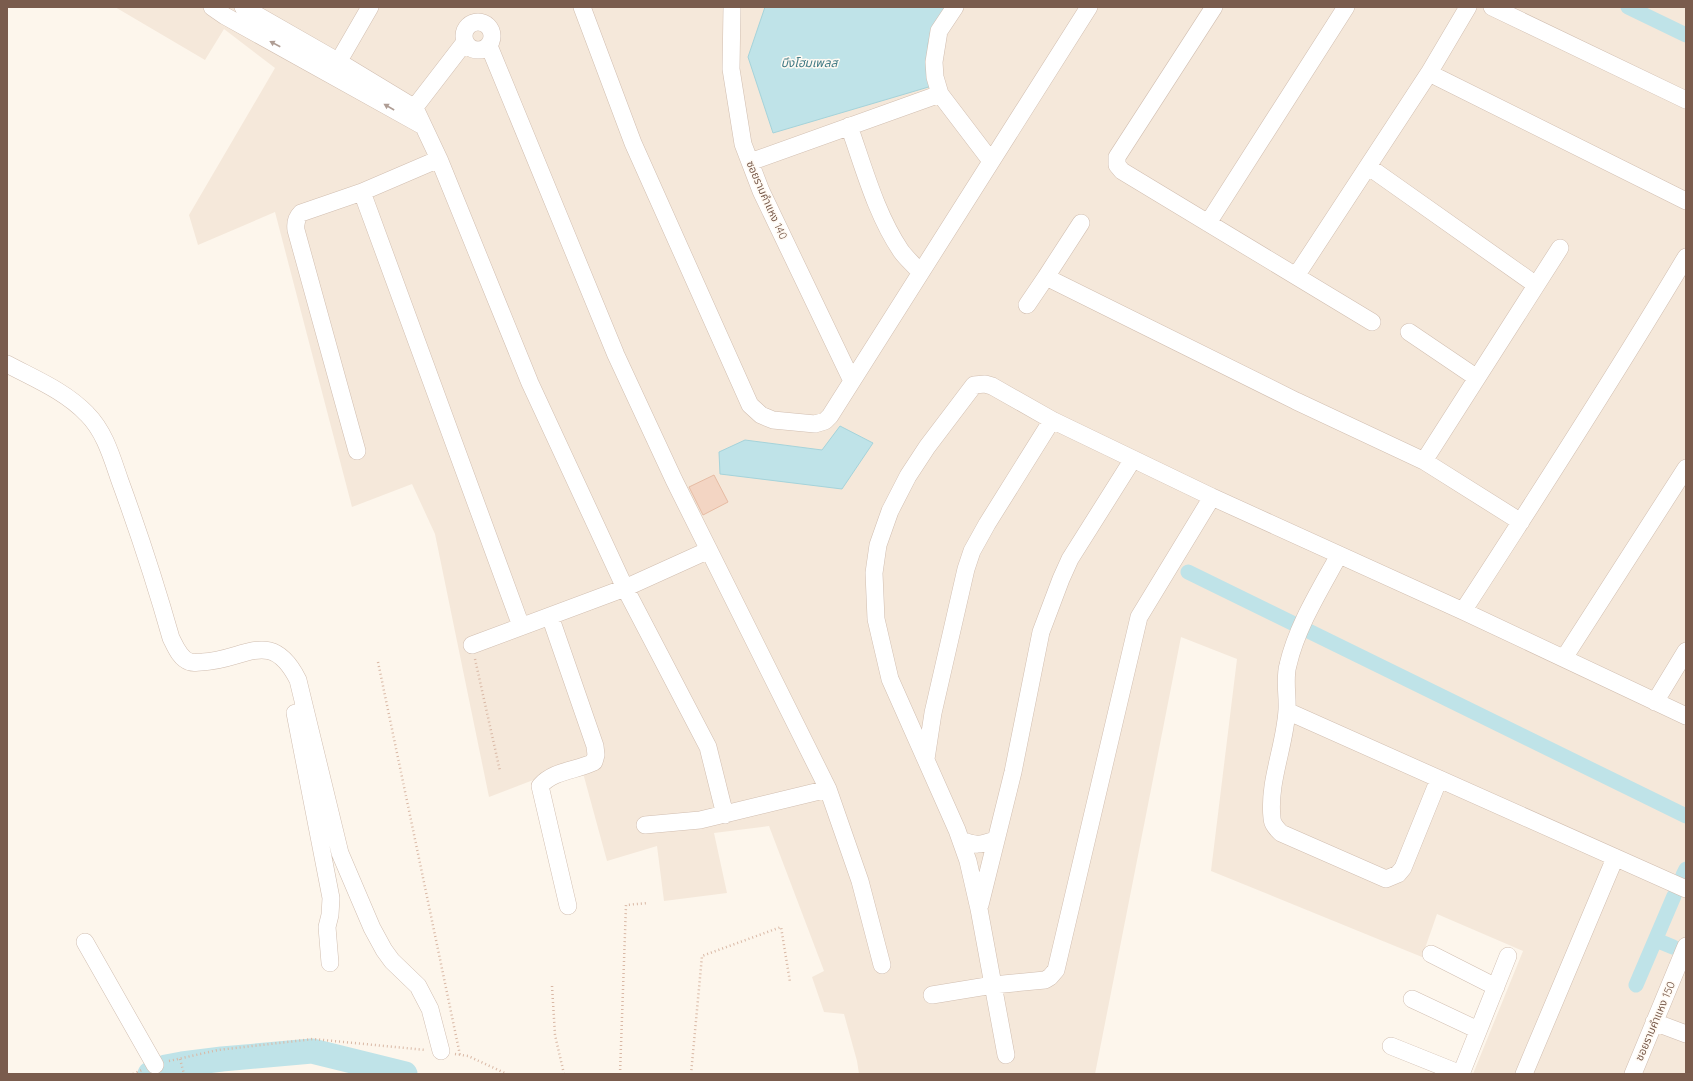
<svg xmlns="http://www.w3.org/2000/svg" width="1693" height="1081" font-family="Quicksand,'Noto Sans Thai',sans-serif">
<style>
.residential{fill:#f5e8da}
.water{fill:#bfe3e8;stroke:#a5d3da}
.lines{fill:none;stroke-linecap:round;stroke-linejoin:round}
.canal{stroke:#bfe3e8;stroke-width:15}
.river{stroke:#bfe3e8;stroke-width:25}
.building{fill:#f3d5c3;stroke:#e6bba3}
.minor-casing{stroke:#d1beb0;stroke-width:18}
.path{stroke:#d9b8a5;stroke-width:2.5;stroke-dasharray:1 3;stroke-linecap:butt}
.minor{stroke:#fff;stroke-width:17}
.oneway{fill:#af9d94}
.labels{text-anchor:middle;stroke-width:3;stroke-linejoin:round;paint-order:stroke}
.street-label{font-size:11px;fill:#7a5c4d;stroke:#fffaf3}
.water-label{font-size:12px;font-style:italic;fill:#437c86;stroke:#fffaf3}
</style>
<rect width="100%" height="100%" fill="#fdf6ec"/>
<path class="residential" d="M115,7H1686V1074H1473L1523,951L1437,914L1422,957L1211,871L1237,659L1181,637L1095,1074H859L857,1061L844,1014L824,1012L812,977L824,971L769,826L714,833L727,893L664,901L657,846L607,861L580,762L489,797L435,534L412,484L352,507L275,212L198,245L189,215L275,68L224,29L205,60Z"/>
<path class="water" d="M765,7H948L928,43L932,86L773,133L748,57Z
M840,426L873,443L842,489L720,474L719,452L745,440L822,450Z"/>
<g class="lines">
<path class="canal" d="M1628,7L1686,35
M1188,572L1686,816
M1683,875L1686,869
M1656,940L1673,947
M1636,985L1674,896"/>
<path class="river" d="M150,1074L166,1067L182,1064L222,1059L312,1051L405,1074"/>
</g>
<path class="building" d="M714,475L728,502L703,515L689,487Z"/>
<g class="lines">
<defs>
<path id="minor" d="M212,7L225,16L423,126
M243,7L339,62L415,108L439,159L530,383L625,588L708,747L725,815
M582,7L633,143L750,405L761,415L773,420L815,424L825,421L830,416L1089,7
M732,7L731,69L743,144L761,191L852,381
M955,7L939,31L934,62L935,77L940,94L991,161
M1214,7L1117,157V165L1122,171L1372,322
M1492,7L1686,100
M464 36a14 14 0 1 1 28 0a14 14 0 1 1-28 0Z
M489,46L616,355L674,480L828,789L860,881L882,965
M333,71L370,7
M1429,73L1686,201
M408,116L465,42
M849,126C864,168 876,214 901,251C906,258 914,265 920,272
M750,162L940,94
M1369,167L1536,285
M362,192L521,626
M1208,223L1346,7
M1296,276L1429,73L1468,7
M1046,277L1081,223
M1027,305L1046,277L1296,401L1424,461L1521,522
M1409,332L1477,378
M7,364C35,379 65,391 87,414C105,432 112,458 120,481C139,533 156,585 171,638C175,646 180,659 190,662C193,663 198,662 202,662C244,661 271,626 298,680L340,853L372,928L384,950L392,961L418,986L430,1009L441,1051
M357,451L296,230C295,223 296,218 301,213L362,192L439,159
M1424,461L1560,248
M1339,555C1320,590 1297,626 1288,665C1284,679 1288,696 1287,710C1285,746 1268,782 1272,818C1272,824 1277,829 1281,833L1386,879L1398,874L1403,868L1439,779
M1463,611C1539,494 1615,376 1686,257
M550,616L595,746L596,755L594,762C576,771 554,770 540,786L568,906
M472,645L625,588L709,550
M1564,658L1686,468
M1655,702L1686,651
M1287,711L1686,889
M295,713L331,898L330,915L327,927L330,963
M926,759L933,713L966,569L972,551L987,524L1052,420
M645,825L700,820L828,789
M961,840C976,846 980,845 995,840
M980,905L1013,772L1041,632L1061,579L1070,559L1133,459
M85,942L155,1065
M1431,954L1496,987
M932,995L993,985L1045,980L1050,977L1056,970L1139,617L1212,497
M1412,999L1478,1030
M1654,1022L1686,1034
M1391,1046L1461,1074
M1006,1055L979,909L968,861L957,830L890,679L876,619L874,573L878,545L890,511L908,476L927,447L974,385L985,384L992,386L1052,420L1212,497L1463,611L1686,716
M1461,1074L1508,956
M1524,1074L1615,858
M1633,1074L1686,946"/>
</defs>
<use href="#minor" class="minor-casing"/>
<path class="path" d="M475,659L500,771
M378,662L460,1055
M552,986L555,1035L564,1074
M455,1054L468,1056L507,1074
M180,1059L184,1074
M169,1061L218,1050L313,1039L426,1050
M133,1074L142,1070
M620,1074L626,905L648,903
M691,1074L702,956L781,927L790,982"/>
<use href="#minor" class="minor"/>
</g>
<defs><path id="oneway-solid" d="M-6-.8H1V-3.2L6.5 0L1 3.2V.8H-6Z"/></defs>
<g class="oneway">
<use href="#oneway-solid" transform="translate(275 44) rotate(-152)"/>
<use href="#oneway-solid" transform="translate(389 107) rotate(-150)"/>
</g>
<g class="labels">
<g class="street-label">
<text transform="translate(767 200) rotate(66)" y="4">ซอยรามคำแหง 140</text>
<text transform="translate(1655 1021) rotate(-67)" y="4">ซอยรามคำแหง 150</text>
</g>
<g class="water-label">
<text x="809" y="67">บึงโฮมเพลส</text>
</g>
</g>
<rect width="1693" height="1081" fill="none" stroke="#7a5c4d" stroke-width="16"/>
</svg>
